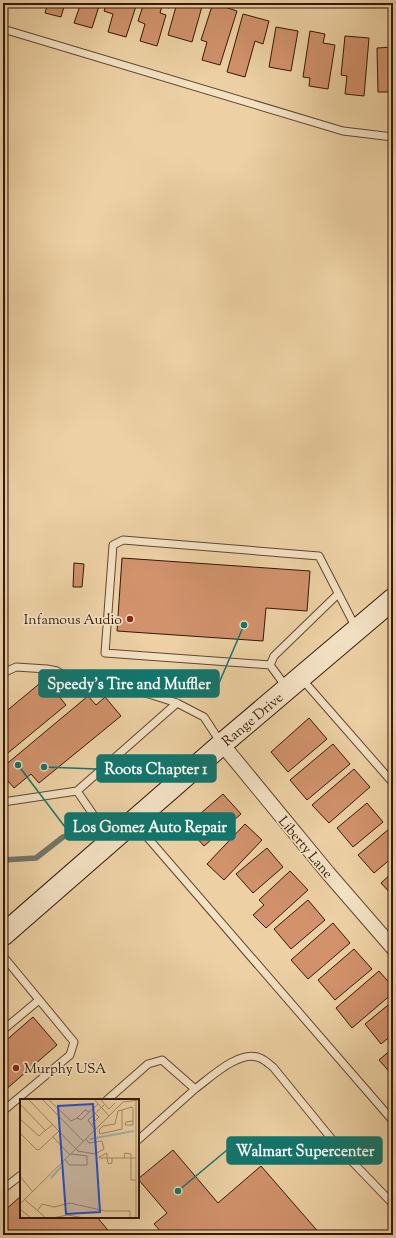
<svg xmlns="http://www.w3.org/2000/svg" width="396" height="1238" font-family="'Sorts Mill Goudy',serif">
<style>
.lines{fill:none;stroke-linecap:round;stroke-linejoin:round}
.stream{stroke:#717669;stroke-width:5.5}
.building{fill:#d1926c;stroke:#341704}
.lane-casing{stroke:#62462c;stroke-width:9}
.street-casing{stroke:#62462c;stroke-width:16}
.secondary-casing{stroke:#341704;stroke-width:23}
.lane{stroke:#f3e1c4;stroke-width:7}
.street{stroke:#f3e1c4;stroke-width:14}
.secondary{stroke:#f3e1c4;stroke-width:21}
.poi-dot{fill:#8f2418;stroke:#f3e1c4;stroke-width:1.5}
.labels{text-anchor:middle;stroke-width:3.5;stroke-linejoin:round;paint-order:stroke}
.poi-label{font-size:14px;fill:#341704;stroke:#f3e1c4;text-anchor:end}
.street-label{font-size:14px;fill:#341704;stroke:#f3e1c4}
.inset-river{fill:none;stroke:#9ab6ad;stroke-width:2}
.inset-road{fill:none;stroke:#a38764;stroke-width:1}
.view{fill:#1d4ed8;fill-opacity:0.15;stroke:#1d4ed8;stroke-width:2}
.inset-edge{fill:none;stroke:#341704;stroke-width:2}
.leader{fill:none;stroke:#0f766e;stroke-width:1.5}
.callout-dot{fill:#0f766e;stroke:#f3e1c4;stroke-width:1.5}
.callout{fill:#0f766e;stroke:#0f766e;stroke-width:1.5}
.callout-label{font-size:15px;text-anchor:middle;font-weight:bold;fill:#fff}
</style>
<rect width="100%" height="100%" fill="#edd1a4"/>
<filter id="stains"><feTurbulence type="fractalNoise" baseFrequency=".005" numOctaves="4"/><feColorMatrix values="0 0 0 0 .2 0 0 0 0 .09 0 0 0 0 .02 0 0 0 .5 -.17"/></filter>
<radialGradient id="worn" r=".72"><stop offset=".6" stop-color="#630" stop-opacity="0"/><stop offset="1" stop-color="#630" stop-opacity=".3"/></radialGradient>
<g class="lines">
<path class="stream" d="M3,860L36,858L63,837"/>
</g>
<path class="building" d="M48,3H65L61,17L45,13Z
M80,3H100L92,28L74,23L81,3Z
M107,3H137L126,37L108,32L113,14L104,11Z
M144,3H171L169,8L162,6L160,13L166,15L157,46L140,41L145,24L138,21Z
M177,3H203L192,42L168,35Z
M213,3L237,11L220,65L202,60L207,42L201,40Z
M243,14L269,21L263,44L255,41L245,77L227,72Z
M276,27L298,31L291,71L269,67Z
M310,31L325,34L323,43L335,45L328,89L309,86L310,78L303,77Z
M345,36L369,38L364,96L345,94L347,76L341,75Z
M393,47V92H378L377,48Z
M122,558L310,571L307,611L266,608L263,641L117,631Z
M74,563L84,564L82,587H73Z
M45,679L66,705L3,757V714Z
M88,696L96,705L105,697L121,716L39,783L31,774L14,788L3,775V767Z
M309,718L327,739L288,772L271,752Z
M333,744L350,764L307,800L290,780Z
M354,769L370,787L329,823L312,805Z
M223,794L241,814L204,846L186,826Z
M367,803L383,822L353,847L337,828Z
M245,824L262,840L224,880L207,864Z
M389,829L393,834V857L374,873L358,855Z
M267,848L283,867L253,893L236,874Z
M290,871L308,890L266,928L253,915L264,905L259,900Z
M393,872V896L381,883Z
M308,900L325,920L291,949L274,929Z
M333,923L350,943L308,979L291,960Z
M354,949L372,969L335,1000L318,980Z
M379,971L393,987V993L352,1028L336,1008Z
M393,1001V1034L381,1044L365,1024Z
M33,1017L57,1045L3,1092V1043Z
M393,1048V1076L379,1060Z
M173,1150L218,1203L261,1166L321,1235H164L154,1224L167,1213L138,1179Z
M21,1196V1217H97L112,1235H3V1212Z"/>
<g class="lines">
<defs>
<path id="lane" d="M3,29L343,131L393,137
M270,665L274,656L338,594
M3,673L16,667L47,669L57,671L65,676L78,681L97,685L118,686L152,695L177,703L204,717L221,743
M301,678L393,783
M287,688L270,665L105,653L113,545L123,540L319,556L356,628
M77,791L177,703
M3,802L77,791L110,839
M135,823L393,1121
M3,956L74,1042L70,1055L3,1111
M3,1030L39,1000
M107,1100L148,1064L162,1060L195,1089C211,1077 240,1049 260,1058C265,1060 269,1064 273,1067L339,1148L393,1204
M138,1140L195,1089
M3,1189L21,1175"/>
<path id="street" d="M222,744L328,873L393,948"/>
<path id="secondary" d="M3,935L222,744L393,599"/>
</defs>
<use href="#lane" class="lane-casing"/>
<use href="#street" class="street-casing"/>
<use href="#secondary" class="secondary-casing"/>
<use href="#lane" class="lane"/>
<use href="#street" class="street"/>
<use href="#secondary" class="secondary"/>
</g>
<g class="poi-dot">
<circle cx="130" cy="619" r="4"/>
<circle cx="16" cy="1068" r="4"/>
</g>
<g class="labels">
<g class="poi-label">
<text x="122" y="624">Infamous Audio</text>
<text x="24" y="1073" text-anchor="start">Murphy USA</text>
</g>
<g class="street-label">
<text transform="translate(252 719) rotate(-40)" y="5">Range Drive</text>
<text transform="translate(306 847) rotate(50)" y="5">Liberty Lane</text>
</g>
</g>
<g transform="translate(20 1099)">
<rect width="119" height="119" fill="#edd1a4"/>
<path class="inset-river" d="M70,40L114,32M31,79L41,68"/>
<path class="inset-road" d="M8,0L58,52L75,55L84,50L82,42L69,44L66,40M22,0L63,42M28,0L51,22L57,19L61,21L78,5M74,0L89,17M80,0L89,10L95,4M0,5L26,32M98,12L112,8L113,10V26H105L106,23L113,22M57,19L65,11L69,13M0,20L19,37L33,25M71,26L79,18L75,14M83,27L79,31L80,35L102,30V11M83,27L95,25L98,12M75,31L68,21L84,6M0,34L17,51L20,50L39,32M33,38L50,56M92,59V64L89,65L88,64L87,59V54L79,58V59H116M104,59L105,54L111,55V81H116M45,60L49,66H67V57L51,55M0,77L12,92M4,100L26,119M0,105L103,3L119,1M0,110L11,119M18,111L22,105L34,108L50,104L85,112H110V119M32,119L48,116L64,119M116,119V0"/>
<path class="view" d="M73,5L80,113L46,115L38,7Z"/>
<rect width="119" height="119" class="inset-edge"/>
</g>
<path class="leader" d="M244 625L219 683M44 767L97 769M18 765L65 827M178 1191L227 1150"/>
<g class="callout-dot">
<circle cx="244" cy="625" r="4"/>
<circle cx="44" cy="767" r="4"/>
<circle cx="18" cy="765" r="4"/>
<circle cx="178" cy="1191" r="4"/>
</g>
<g class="callout">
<rect x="39" y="670" width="180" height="27" rx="4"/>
<rect x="97" y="755" width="119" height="27" rx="4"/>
<rect x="65" y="813" width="170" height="27" rx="4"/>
<rect x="227" y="1137" width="155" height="27" rx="4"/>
</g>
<g class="callout-label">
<text x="129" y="689">Speedy's Tire and Muffler</text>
<text x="156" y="774">Roots Chapter 1</text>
<text x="150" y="832">Los Gomez Auto Repair</text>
<text x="305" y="1156">Walmart Supercenter</text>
</g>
<rect width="396" height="1238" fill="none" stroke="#edd1a4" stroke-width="16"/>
<rect x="4" y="4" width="388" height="1230" fill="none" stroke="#341704" stroke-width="2"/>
<rect x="8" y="8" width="380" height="1222" fill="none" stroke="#341704"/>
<rect width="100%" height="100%" filter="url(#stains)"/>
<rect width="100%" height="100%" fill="url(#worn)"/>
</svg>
